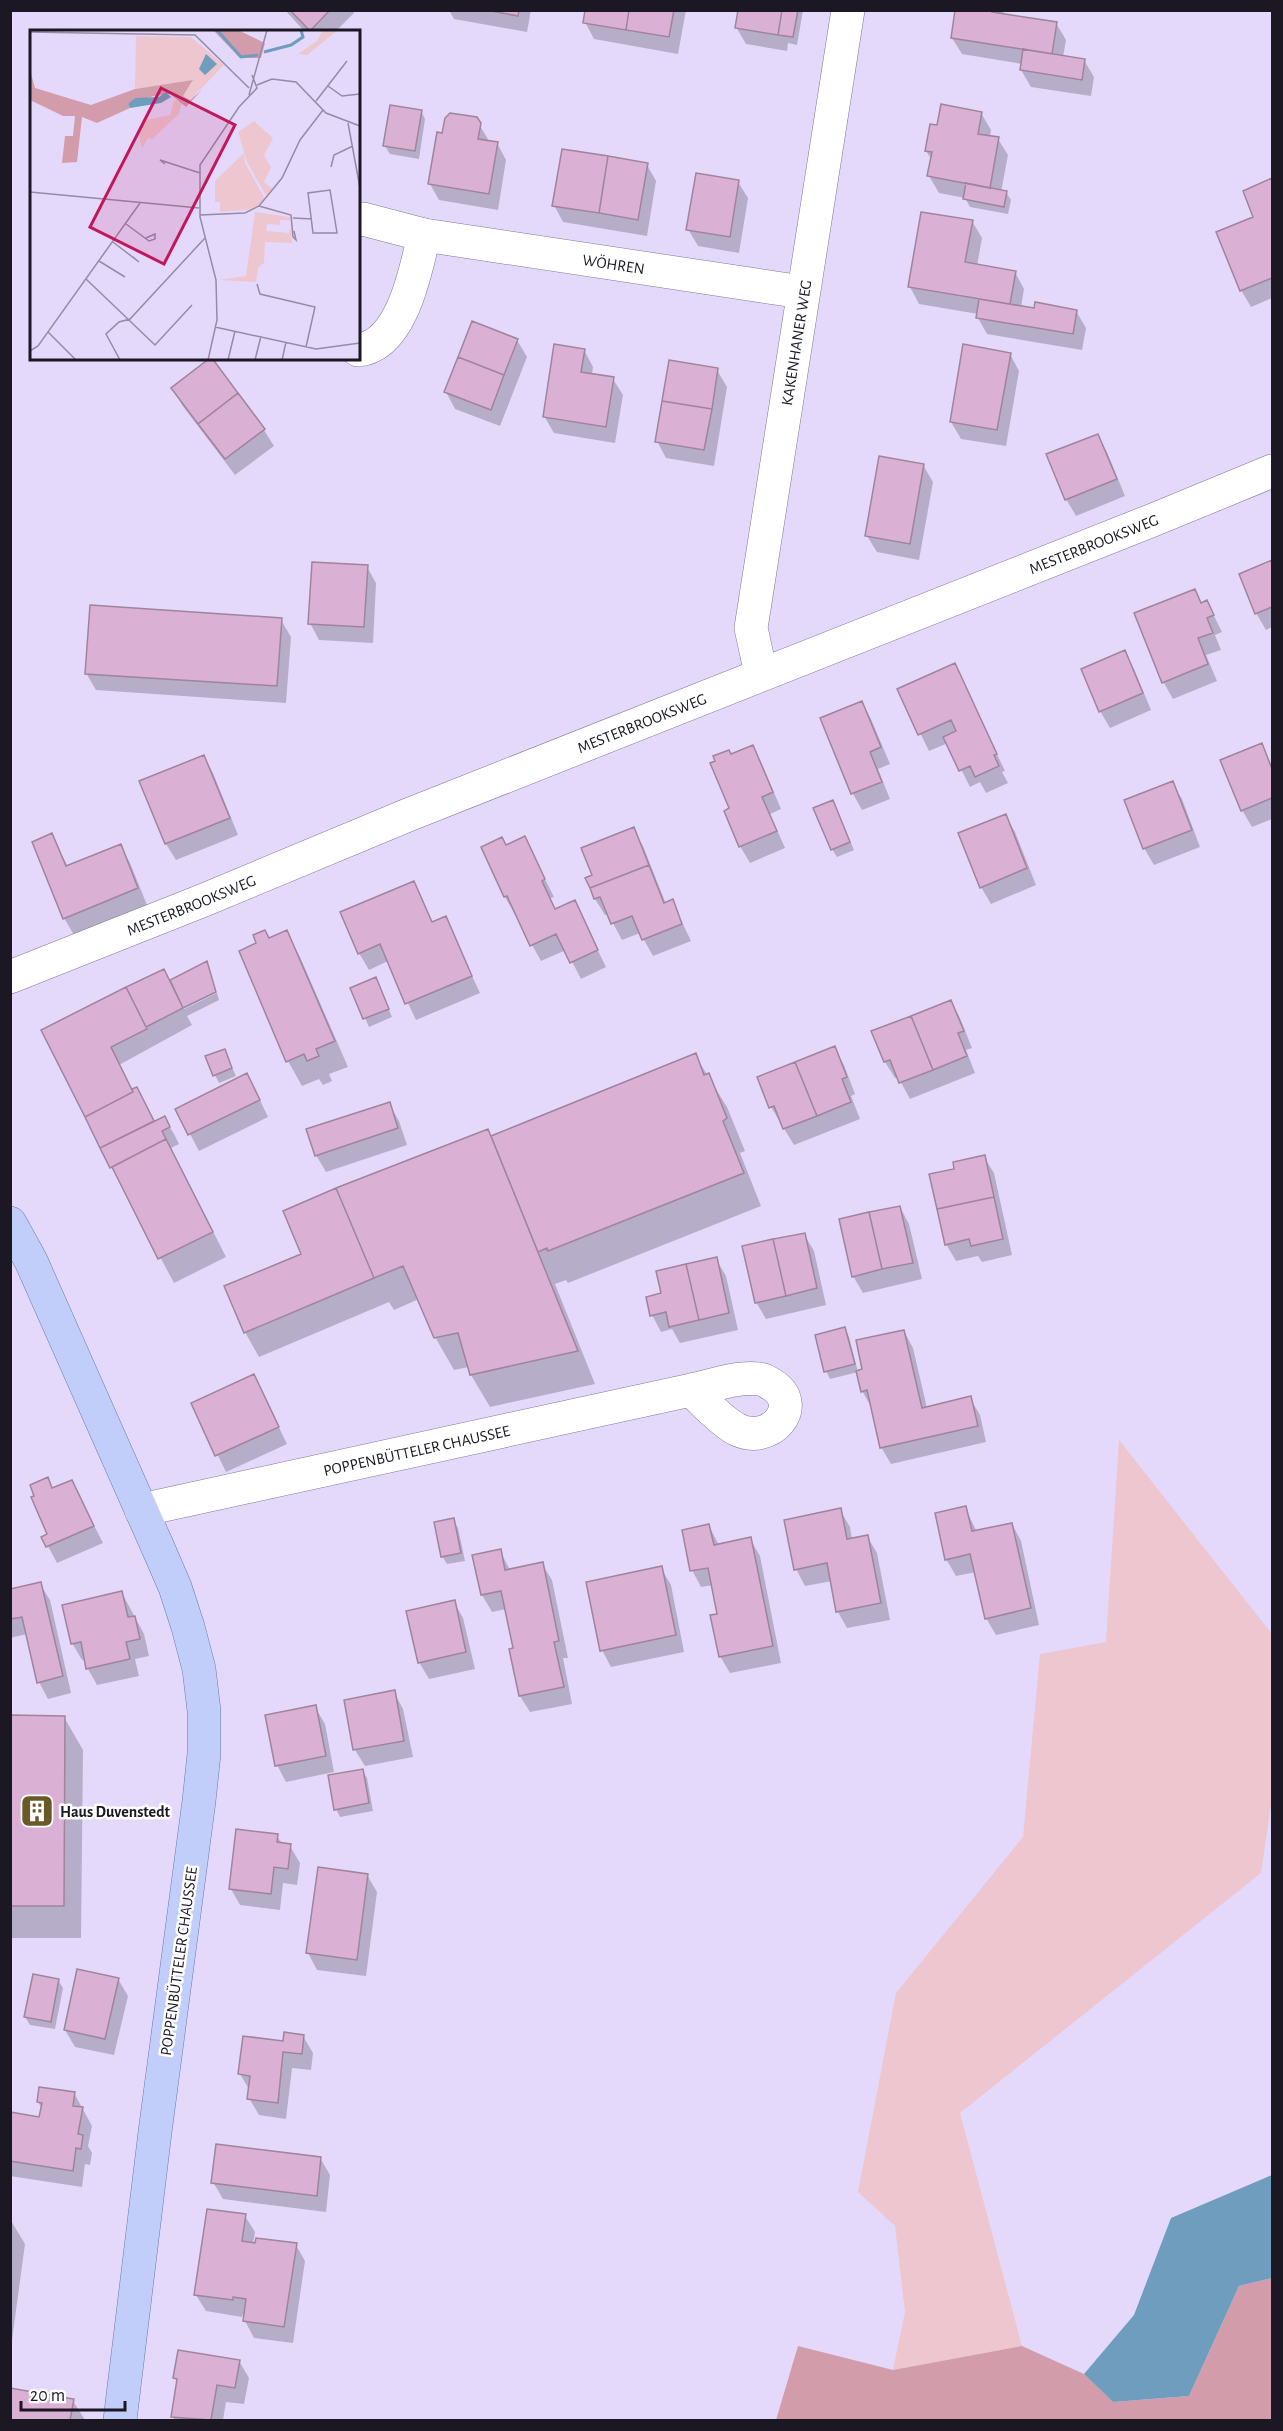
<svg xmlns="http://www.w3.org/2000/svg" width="1283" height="2431" font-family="'Alegreya Sans',sans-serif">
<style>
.green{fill:#edc6cf}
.forest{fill:#d39cab}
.water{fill:#6f9dbd}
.shadow{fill:#0003}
.building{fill:#dab0d5;stroke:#9f849b;stroke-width:1.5}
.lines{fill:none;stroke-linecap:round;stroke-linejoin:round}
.minor-casing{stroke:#817796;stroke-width:34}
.major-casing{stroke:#6b79ac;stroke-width:34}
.minor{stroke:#fff;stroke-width:33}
.major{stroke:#c0cef9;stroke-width:33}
.labels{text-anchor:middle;stroke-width:5;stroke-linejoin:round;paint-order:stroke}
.street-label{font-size:16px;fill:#1b1723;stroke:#fff}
.poi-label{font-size:16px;font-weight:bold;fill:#1b1723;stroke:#fff;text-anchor:start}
.inset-river{fill:none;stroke:#6f9dbd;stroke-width:3}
.inset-road{fill:none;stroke:#948ba5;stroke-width:1.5}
.view{fill:#c2185b;fill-opacity:0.15;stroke:#c2185b;stroke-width:3}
.inset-edge{fill:none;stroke:#1b1723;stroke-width:3}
</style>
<rect width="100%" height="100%" fill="#e4d9fb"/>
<path class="green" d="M1119,1440L1272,1634V1798L1261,1873L960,2113L1022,2346L893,2370L905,2312L895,2226L858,2192L896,1993L1023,1837L1040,1654L1106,1642Z"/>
<path class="forest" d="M1272,2278V2420H776L798,2346L893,2370L1022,2346L1084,2374L1113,2402L1189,2396L1239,2286Z"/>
<path class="water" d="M1272,2175V2278L1239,2286L1189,2396L1113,2402L1084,2374L1134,2315L1171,2218Z"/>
<path class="shadow" d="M285,10H353L354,13L335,32H305Z
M449,10H531L527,32L454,19Z
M587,10H686L678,54L594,39L585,22Z
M739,10H803L797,45L788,43L787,51L746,44L736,27Z
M956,10H1004L1003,15L1056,23L1066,40L1063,57L1084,60L1094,77L1091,96L1031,87L1021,70L1022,64L962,54L952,38Z
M421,111L425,119L419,159L390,154L385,146Z
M981,113L991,130L990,137L998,139L1008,155L1001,192H1006L1011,200L1008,214L970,207L965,198L939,193L929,176L932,160L926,151Z
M476,119L489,141L497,143L506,160L498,210L439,200L430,184L444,135Z
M647,165L656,181L647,236L563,222L554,205Z
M1272,180V298L1251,307L1241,290L1255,217L1245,191Z
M738,182L748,198L739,253L698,246L688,229Z
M972,221L982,238L977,266L1015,272L1024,289L1021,307L1076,311L1086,328L1082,350L987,334L978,318V314L919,304L910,287Z
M517,340L527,357L500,426L455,409L446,392Z
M584,350L593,367L592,375L613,379L623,395L615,443L554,433L544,416Z
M1010,354L1019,371L1006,446L961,439L951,422Z
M211,359L264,430L274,446L235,475L182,405L173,389Z
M717,370L727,387L714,466L666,458L657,441Z
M1098,436L1107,452L1125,496L1076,516L1066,499Z
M923,465L933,482L919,560L877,552L867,536Z
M1272,562V627L1266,630L1256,613L1241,575Z
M367,567L376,583L373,643L319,640L310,623Z
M1195,591L1202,604L1207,602L1222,632L1215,635L1221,650L1206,655L1217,681L1173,699L1164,683L1136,614Z
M281,620L291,637L286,703L96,690L86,673Z
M1124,652L1134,669L1151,710L1110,728L1100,711Z
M954,664L1005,771L1002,772L1008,783L986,793L980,782L970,787L948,743L929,751L899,690Z
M862,702L871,719L890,764L878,769L890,799L862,810L853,794L822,718Z
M1261,745L1272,766V819L1252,827L1242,810Z
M753,747L762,764L781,809L770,814L785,848L750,863L740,846L731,809V756Z
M204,757L213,773L238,835L176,860L166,844L141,782Z
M1172,783L1182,799L1200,847L1154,865L1144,848Z
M837,810L854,850L837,857L832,849Z
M1005,816L1015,832L1036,885L991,904L981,887Z
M633,829L643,846L666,904L672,901L691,941L653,956L640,933L622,940L608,914L605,915L595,899L594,876Z
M52,835L68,867L120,846L130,863L147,905L74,935L64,918Z
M524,838L554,897L550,898L556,910L574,902L606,967L581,979L566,950L541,961L505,897L506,847Z
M413,883L433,923L445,918L480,993L416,1020L388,961L369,970L359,953Z
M286,932L300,957L348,1067L329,1074L332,1081L323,1085L319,1079L302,1086L288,1061L241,952Z
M206,963L216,990L182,1007L184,1009L217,993L219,1000L187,1016L192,1025L119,1065L132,1091L136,1089L155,1123L164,1118L174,1134L179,1144L171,1148L226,1257L174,1283L112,1167L43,1031L163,971L170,982Z
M376,979L392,1017L369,1027L352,989Z
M951,1002L960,1018L972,1048L966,1050L975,1073L910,1099L898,1077L895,1078L885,1062L873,1032Z
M834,1048L844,1065L855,1094L851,1096L860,1119L794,1145L771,1107Z
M224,1050L236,1076L219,1083L215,1075Z
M695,1055L727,1107L745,1151L740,1153L761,1206L568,1283L566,1280L555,1284L595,1384L490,1407L471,1375L469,1367L454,1370L435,1337L419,1299L394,1310L389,1302L259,1357L245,1332L303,1255L491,1137Z
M256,1092L268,1117L199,1151L177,1109Z
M389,1104L399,1121L407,1145L326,1172L316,1155Z
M984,1157L994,1173L1012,1255L982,1262L978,1256L956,1261L946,1244L956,1170Z
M900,1207L909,1224L922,1279L863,1293L853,1276Z
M804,1234L814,1251L826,1305L766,1319L756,1302Z
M716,1259L726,1276L738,1330L680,1343L672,1329L661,1332L652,1315L663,1294Z
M845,1329L849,1337L858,1372L864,1370L904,1331L913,1348L927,1408L970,1398L980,1415L986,1442L891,1464L881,1447L872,1408L862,1391L858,1372L830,1379L826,1371Z
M254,1376L287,1444L226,1472L193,1404Z
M47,1479L53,1489L72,1482L103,1543L57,1563L43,1537L49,1535Z
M965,1508L977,1532L1012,1524L1021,1541L1039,1625L996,1635L986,1618L976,1572L956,1576L946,1559Z
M840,1510L850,1527L852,1539L867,1536L877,1553L890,1620L847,1628L838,1612L832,1581L805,1586L796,1569Z
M453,1520L458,1528L465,1561L447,1564L442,1556Z
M709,1526L719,1545L750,1539L760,1556L781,1663L730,1673L720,1656L719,1615L713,1585L701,1587L692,1570Z
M500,1551L510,1570L542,1564L552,1580L568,1658H563L572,1704L530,1712L520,1696L515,1650L506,1609L492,1612L482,1595L474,1556Z
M661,1568L671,1585L684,1652L611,1667L602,1650Z
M40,1584L50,1600L71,1693L48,1699L39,1682L27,1634L10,1638V1591Z
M122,1593L144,1634L149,1656L135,1659L139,1676L97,1685L88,1669L86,1659L82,1660L72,1643Z
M454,1602L463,1618L475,1669L429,1679L419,1662Z
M394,1692L403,1709L413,1757L365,1766L355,1750L346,1701Z
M315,1707L325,1724L334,1772L286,1782L277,1765Z
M10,1717H64L83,1750L81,1938H10Z
M362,1770L367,1778L373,1811L340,1817L336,1809Z
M277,1836L283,1845L290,1846L300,1863L297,1885L283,1883L280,1910L240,1905L231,1889Z
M367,1875L377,1892L366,1976L317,1970L308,1953Z
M118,1979L128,1996L114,2055L75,2047L65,2030Z
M58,1980L63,1988L55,2029L30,2025L25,2017Z
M303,2036L313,2053L311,2070L292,2068L286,2119L259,2115L249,2098L250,2091L240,2074L284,2042Z
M74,2093L92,2126L88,2146L92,2153L90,2165L85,2164L82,2187L10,2176V2114L41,2118L42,2109L38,2102Z
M320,2158L330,2175L326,2212L223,2199L213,2182Z
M245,2216L255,2232L253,2244L296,2245L305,2261L293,2343L254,2338L245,2321L246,2314H243L242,2317L206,2311L196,2295Z
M10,2219L25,2244L10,2355Z
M239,2361L249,2378L244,2404L226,2402L223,2420H175L172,2416L178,2383L175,2378Z
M10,2390L73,2401L85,2420H10Z"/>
<path class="building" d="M290,10H330L310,31Z
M486,10H519L518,16Z
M585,10H629L626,30L583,23Z
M629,10H674L669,37L626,30Z
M738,10H782L778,35L735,28Z
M782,10H798L793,37L778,35Z
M955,10H992V12L1057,22L1052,54L951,38Z
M1023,49L1085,59L1082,80L1020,70Z
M941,104L982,112L978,134L999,137L990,188L927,176L932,152L925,151L930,124L937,125Z
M390,105L422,110L415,151L383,146Z
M450,113L477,117L481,123L478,139L498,142L489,194L428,184L437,132L442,133L445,118Z
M562,149L608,156L599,213L552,206Z
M608,156L648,163L638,220L599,213Z
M696,173L739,180L730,237L686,230Z
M1272,178V278L1240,291L1216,232L1253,217L1243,191Z
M966,183L1007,191L1004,207L963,199Z
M921,212L973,220L965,262L1016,271L1010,304L908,287Z
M979,299L1034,308L1035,302L1077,310L1073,334L976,318Z
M472,321L518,339L504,375L458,357Z
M554,344L585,349L581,372L614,377L606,427L543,417Z
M963,344L1011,353L997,430L950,422Z
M458,357L504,375L491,410L444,392Z
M210,358H212L238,393L198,424L171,388Z
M669,360L718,368L712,409L662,401Z
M238,393L265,429L225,459L198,424Z
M662,401L712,409L704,450L655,442Z
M1098,434L1117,479L1065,500L1046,454Z
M879,456L924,464L910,544L865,536Z
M1272,560V607L1255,614L1239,574Z
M312,562L368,565L364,627L308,624Z
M1195,589L1201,603L1207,600L1214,615L1207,618L1213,633L1198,638L1208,664L1162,683L1134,613Z
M90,605L282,618L277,686L85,674Z
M1125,650L1143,693L1099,712L1081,669Z
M955,663L997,754L994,755L999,766L975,777L970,766L959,771L943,737L956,731L951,720L918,735L897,689Z
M862,701L881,747L870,752L882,782L851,794L820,718Z
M1262,743L1272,769V798L1241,811L1220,760Z
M753,745L773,792L762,797L777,831L739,847L724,811L729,808L710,763L715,761L713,756L729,750L731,754Z
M204,755L230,818L165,844L139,781Z
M1173,781L1192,830L1143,849L1124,800Z
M833,800L850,842L831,850L813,808Z
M1006,814L1027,868L980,888L958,833Z
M634,827L649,865L590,888L585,878L592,875L581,848Z
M52,833L66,866L121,844L138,888L63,919L32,842Z
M525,836L545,879L542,881L555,909L575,900L598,950L570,963L556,934L530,946L507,896L504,897L481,847L502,837L506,845Z
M649,865L664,903L673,899L682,924L642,940L632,916L611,924L600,897L594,899L590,888Z
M414,881L432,922L446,916L472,976L405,1004L380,944L358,954L340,912Z
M265,930L269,938L287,930L335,1041L316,1049L319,1056L307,1061L304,1054L286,1062L239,951L256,943L253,935Z
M207,961L216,992L183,1008L170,980Z
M164,969L183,1008L146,1027L126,987Z
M376,977L389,1009L363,1019L350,988Z
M126,987L147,1029L111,1047L133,1092L85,1117L41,1030Z
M951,1000L964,1031L958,1033L967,1056L933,1070L911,1016Z
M911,1016L933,1070L899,1083L890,1060L884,1062L871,1031Z
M835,1046L847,1077L842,1079L851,1102L817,1116L795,1062Z
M225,1049L232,1068L213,1076L205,1056Z
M696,1053L704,1075L709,1073L727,1118L723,1121L744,1173L548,1251L547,1248L538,1252L491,1136Z
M795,1062L817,1116L783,1129L774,1106L769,1108L757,1077Z
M247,1073L260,1100L188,1135L175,1109Z
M137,1087L154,1121L100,1148L85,1117L133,1092L132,1089Z
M390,1102L398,1128L315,1156L306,1129Z
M165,1116L170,1127L162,1131L166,1139L110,1168L100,1148Z
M488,1129L578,1351L470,1375L458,1333L434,1338L403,1266L374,1278L336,1188Z
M166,1139L213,1232L158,1259L112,1167Z
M985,1155L994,1197L937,1209L929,1174L954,1169L953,1162Z
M336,1188L374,1278L244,1333L224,1286L301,1254L283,1211Z
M994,1197L1003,1239L971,1246L969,1239L945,1245L937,1209Z
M900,1206L913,1263L882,1269L869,1212Z
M869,1212L882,1269L852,1277L839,1219Z
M805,1233L817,1288L786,1296L773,1239Z
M773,1239L786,1296L755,1303L742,1246Z
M717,1257L729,1313L699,1320L686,1264Z
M686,1264L699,1320L669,1327L666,1312L650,1316L646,1297L661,1293L656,1271Z
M845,1327L855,1364L824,1372L815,1335Z
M904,1330L922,1408L971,1396L978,1426L880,1448L867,1390L861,1392L856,1371L862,1369L856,1340Z
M254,1374L279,1427L215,1456L191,1403Z
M48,1477L52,1488L72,1480L94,1526L46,1547L41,1537L47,1534L31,1497L34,1496L30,1485Z
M966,1506L972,1531L1012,1523L1031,1608L985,1619L970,1554L945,1560L935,1513Z
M841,1508L847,1539L868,1535L881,1603L836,1612L827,1563L794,1570L784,1520Z
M454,1518L461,1553L441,1557L434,1522Z
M709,1524L714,1545L751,1537L773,1646L719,1657L710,1615L717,1614L708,1568L690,1571L682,1530Z
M501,1549L505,1570L543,1562L559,1641L554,1642L564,1687L519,1696L509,1649L513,1648L501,1591L481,1595L472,1555Z
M662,1566L676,1635L600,1651L586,1582Z
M41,1582L63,1676L37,1683L22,1617L10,1619V1589Z
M122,1591L128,1617L135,1616L140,1639L126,1642L130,1659L86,1669L81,1642L71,1644L62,1605Z
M455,1600L466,1652L418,1663L406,1611Z
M395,1690L404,1741L353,1750L344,1700Z
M316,1705L326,1756L275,1766L265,1715Z
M10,1715L65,1716L64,1906H10Z
M363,1769L369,1803L334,1810L328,1775Z
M236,1829L278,1834L277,1842L291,1844L288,1869L274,1867L271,1894L229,1889Z
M318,1867L368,1874L357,1960L306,1953Z
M77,1969L119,1978L105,2039L64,2030Z
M33,1974L59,1979L51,2022L24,2017Z
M284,2032L304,2035L302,2054L283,2052L278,2103L247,2099L250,2076L238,2074L243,2036L283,2041Z
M39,2087L75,2092L73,2106L83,2107L78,2134L83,2135L81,2149L76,2148L73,2171L10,2161V2112L39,2117L42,2103L37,2102Z
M216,2144L321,2157L317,2196L211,2183Z
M207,2209L246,2214L242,2241L255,2243L256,2238L297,2243L284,2327L243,2321L246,2299L233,2297V2300L194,2295Z
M178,2350L240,2360L235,2388L217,2385L211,2420L171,2417L177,2379L173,2378Z
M10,2388L74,2399L70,2420H10Z"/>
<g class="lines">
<defs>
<g id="minor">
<path id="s1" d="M358,220L363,219L424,235L802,292"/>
<path d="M358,350C402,346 416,270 424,235"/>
<path id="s2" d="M761,674L751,628L848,10"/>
<path id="s3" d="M10,977L204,900L408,815L1153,520L1272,471"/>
<path id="s4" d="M141,1510L691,1390C712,1386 737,1376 759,1379C764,1379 767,1382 771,1384C806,1405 770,1447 736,1429C720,1420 705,1403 691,1390"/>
</g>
<path id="major" d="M10,1223L31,1261L159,1550L175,1587L188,1627L199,1669L204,1711V1754L199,1801L155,2132L120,2420"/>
</defs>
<use href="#minor" class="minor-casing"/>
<use href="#major" class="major-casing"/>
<use href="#minor" class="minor"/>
<use href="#major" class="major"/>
</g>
<defs>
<symbol id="building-square" viewBox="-11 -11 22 22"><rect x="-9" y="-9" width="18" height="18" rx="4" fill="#685927" stroke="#fff"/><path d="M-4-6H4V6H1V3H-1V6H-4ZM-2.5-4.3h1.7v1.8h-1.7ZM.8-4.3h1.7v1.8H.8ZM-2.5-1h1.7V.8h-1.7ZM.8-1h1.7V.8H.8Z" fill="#fff"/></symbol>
</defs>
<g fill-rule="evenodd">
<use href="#building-square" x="18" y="1792" width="38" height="38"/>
</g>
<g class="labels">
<g class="street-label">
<text dy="6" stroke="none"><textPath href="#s1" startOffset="260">WÖHREN</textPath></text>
<text dy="6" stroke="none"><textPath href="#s2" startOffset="336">KAKENHANER WEG</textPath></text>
<text dy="6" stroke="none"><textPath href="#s3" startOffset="1167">MESTERBROOKSWEG</textPath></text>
<text dy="6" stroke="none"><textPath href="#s3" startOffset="681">MESTERBROOKSWEG</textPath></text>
<text dy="6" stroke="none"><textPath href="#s3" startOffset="195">MESTERBROOKSWEG</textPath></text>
<text dy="6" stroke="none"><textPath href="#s4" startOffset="282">POPPENBÜTTELER CHAUSSEE</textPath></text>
<text transform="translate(178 1961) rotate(-82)" y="6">POPPENBÜTTELER CHAUSSEE</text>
</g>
<g class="poi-label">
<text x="60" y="1817">Haus Duvenstedt</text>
</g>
</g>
<g transform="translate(30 30)">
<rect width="330" height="330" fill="#e4d9fb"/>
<path d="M293,0H308L277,25L268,24L287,11ZM106,6L161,7L194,35L159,71L153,66L163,51L105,59ZM144,70L152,72L149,84L122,109L118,108L112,119L108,101L116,90L140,85ZM224,91L243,108L234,125L241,137L234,152L243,159L237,167L217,132L208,102ZM214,123L215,133L235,169L225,179L190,182V172H185V151ZM225,182L260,187L261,190H250V195L237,194L236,201L259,203L261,198L262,213L235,212L234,233L228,238L226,252L189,250L216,246Z" fill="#edc6cf"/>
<path d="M183,0H208L235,13L231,28H210ZM0,40L5,58L61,75L105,59L163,50L153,66L160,70L172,60L156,77L140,64L124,66L98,74L100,78L67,93L52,87L47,132L32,133L35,106H43L45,86H33L0,70Z" fill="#d39cab"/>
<path d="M176,24L187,34L175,45L169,39ZM136,62L141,67L131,73L100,78L98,74L105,68L129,67Z" fill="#6f9dbd"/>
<path class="inset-river" d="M187,0L211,27L228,25M234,22L261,15L273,7L271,0"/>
<path class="inset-road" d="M0,2L165,5L219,58M227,55L242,49L266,52L296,83L330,96M298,56L312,66L330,64M219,65L237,0M286,71L317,31M318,93L330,158M135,134L130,130L170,143M301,137L304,125L323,116M300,160L307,203H283L278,163ZM0,162L169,178M229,176L261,185L263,207L266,210L264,201M170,185L215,183L229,176L252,148L270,110L293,80M263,188L282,189M96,194L119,211L125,209V204L116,208M83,212L109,232L103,227M69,231L95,247M56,249L125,315L162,275M227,254L230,264L285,277L276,317M185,297L286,319L330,313M18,302L46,330M0,321L8,316L110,173M90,330L76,304L89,292L100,289L175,208M178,330L187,290L186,250L170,187V135L209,77L227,58L222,45M198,330L205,301M225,330L231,306M252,330L256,312"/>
<path class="view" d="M131,58L205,95L134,234L60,197Z"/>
<rect width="330" height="330" class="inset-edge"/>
</g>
<rect width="1283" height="2431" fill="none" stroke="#1b1723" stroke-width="24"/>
<path d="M21 2401v9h104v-9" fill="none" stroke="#1b1723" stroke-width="3"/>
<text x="30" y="2401" font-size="18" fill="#1b1723" stroke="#ffffff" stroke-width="4.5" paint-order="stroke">20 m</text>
</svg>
